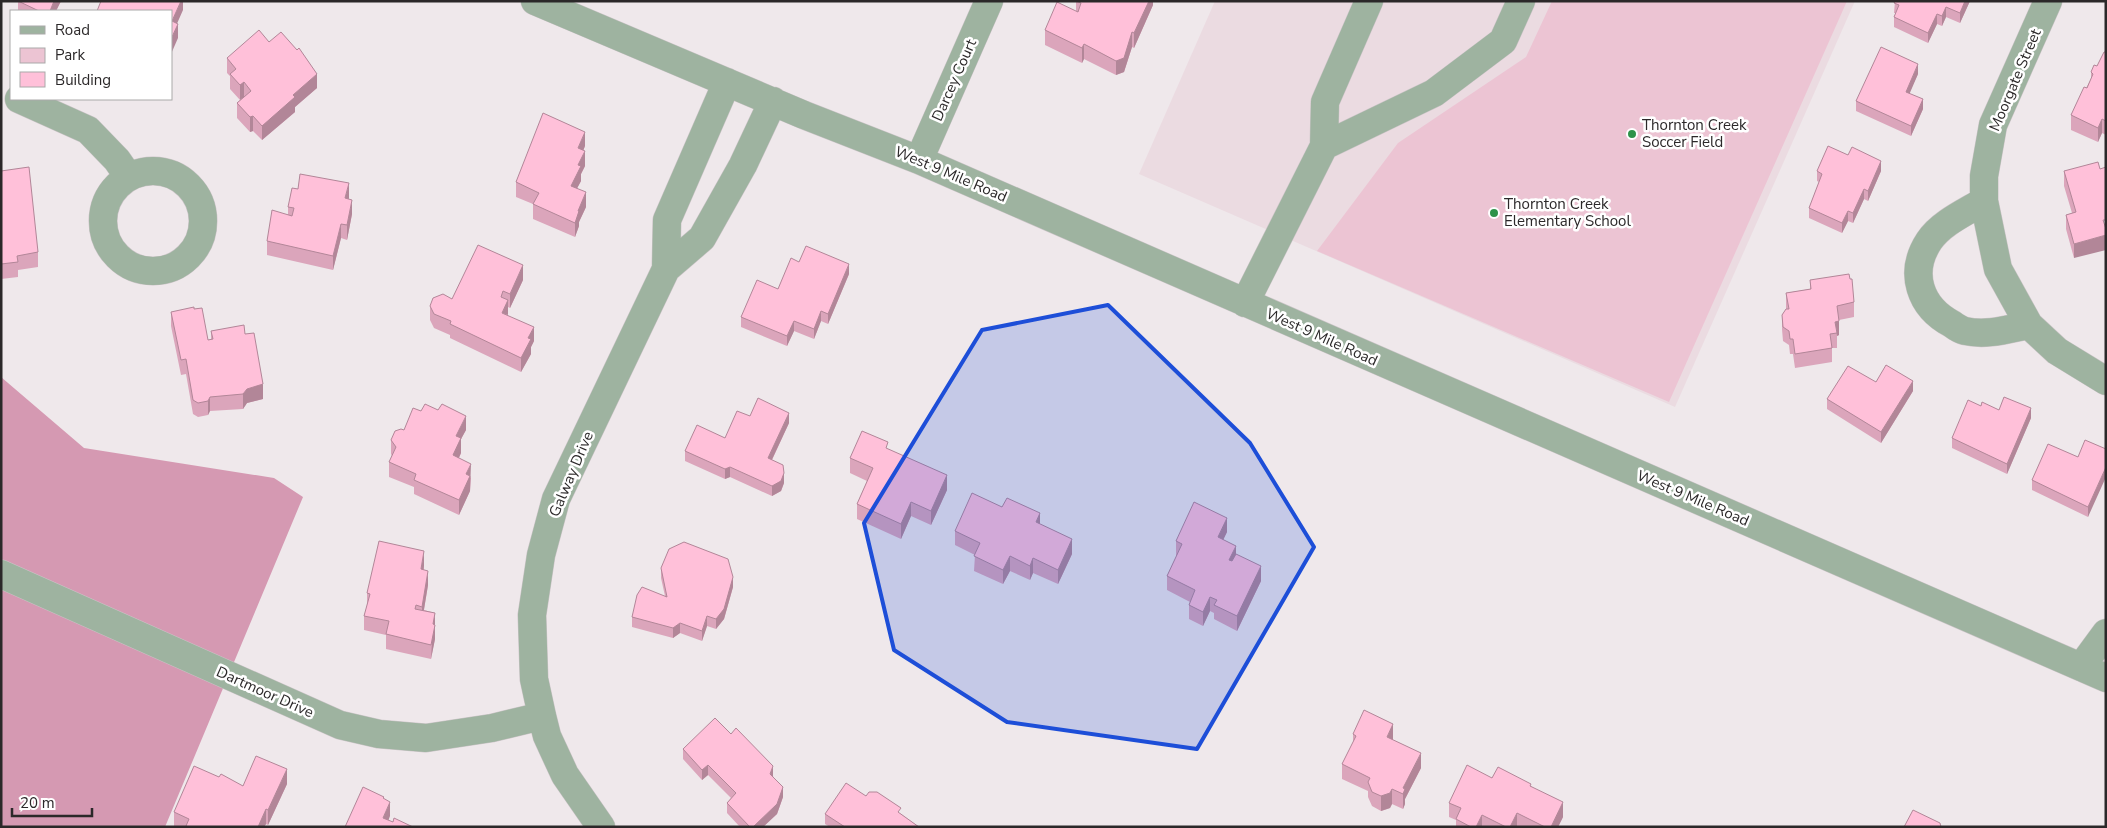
<svg xmlns="http://www.w3.org/2000/svg" width="2107" height="828" font-family="'Nunito Sans',sans-serif">
<style>
.built{fill:#ebdbe1}
.green{fill:#ecc4d3}
.forest{fill:#d599b2}
.lines{fill:none;stroke-linecap:round;stroke-linejoin:round}
.minor-casing{stroke:#ccc5c8;stroke-width:29}
.minor{stroke:#9eb3a0;stroke-width:28}
.wall{fill:#dba5bb}
.shaded-wall{fill:#b28698}
.building{fill:#ffc0d9;stroke:#b28698}
.marked{fill:#1d4ed8;fill-opacity:0.2;stroke:#1d4ed8;stroke-width:4;stroke-linejoin:round}
.poi-dot{fill:#2d934a;stroke:#fff;stroke-width:2}
.labels{text-anchor:middle;stroke-width:5;stroke-linejoin:round;paint-order:stroke}
.street-label{font-size:15px;fill:#2b2829;stroke:#fff}
.poi-label{font-size:15px;fill:#2b2829;stroke:#fff;text-anchor:start}
</style>
<rect width="100%" height="100%" fill="#efe8eb"/>
<path class="built" d="M1215,1H1855L1675,407L1139,174Z"/>
<path class="green" d="M1552,1H1847L1669,402L1317,251L1398,143L1526,57Z"/>
<path class="forest" d="M1,377L84,448L274,478L303,497L165,827H1Z"/>
<g class="lines">
<defs>
<path id="minor" d="M535,1L804,115L919,160L2106,678
M2048,1L1993,125L1984,176V201L1998,269L2029,325L2057,351L2106,381
M19,99L88,130L117,160L128,176
M1324,146L1434,93L1503,41L1521,1
M919,160L989,1
M103 221a50 50 0 1 1 100 0a50 50 0 1 1-100 0Z
M1984,201C1966,212 1941,223 1929,241C1908,273 1920,307 1952,324C1956,327 1961,330 1965,331C1987,336 2008,329 2029,325
M666,269L667,220L727,82
M1245,303L1324,146L1325,102L1369,1
M1,574L340,725L379,734L426,738L492,728L542,716
M2081,667L2106,633
M601,827L565,775L547,736L542,716L534,679L532,615L541,555L556,499L666,269L702,238L743,165L773,101"/>
</defs>
<use href="#minor" class="minor-casing"/>
<use href="#minor" class="minor"/>
</g>
<path class="wall" d="M18,1H61L56,11H18Z
M1076,1H1153V5L1134,48L1132,47L1124,72L1116,75L1084,59L1082,63L1045,45V30L1076,11Z
M1895,1H1970L1960,23L1946,17L1942,26L1937,24L1928,43L1894,27V17L1896,13H1894Z
M269,42L317,88L295,107V112L262,140L253,131L250,132L237,118V103L244,97L240,100L230,89V76L227,73V58Z
M2106,52V135L2102,133L2098,142L2071,130V115L2091,79V72L2097,66Z
M1918,74L1909,93L1923,109L1911,136L1856,111V101Z
M585,146L583,151L585,166L581,174V181L577,188L586,207L579,222V226L575,237L533,219V204L516,197V182Z
M2100,169L2074,258L2066,229V215L2072,213L2064,186V171Z
M1,171L38,252V267L18,270V277L1,279Z
M1817,171H1881L1868,201L1864,199L1853,223L1848,221L1842,233L1809,218V208L1819,182L1817,181Z
M348,199L352,214L347,240L341,238L333,270L267,255V241L288,214V207Z
M799,262L849,274L828,324L821,321L814,339L794,331L787,346L741,327V317L778,289Z
M523,280L510,308L508,307L507,315L534,341L531,347V354L521,372L450,338V335L434,328L430,320V306L452,299Z
M1810,280L1854,302V317L1839,320V335L1837,336V348H1832V362L1795,368L1793,354H1790L1789,345L1783,341L1782,329V315L1786,309V293L1810,289Z
M171,312L208,340L211,339V331L245,334L263,399L247,403L243,409L210,411L208,415L198,417L193,414L186,374L181,375L171,326Z
M1876,382L1913,391L1881,443L1827,409V399Z
M1981,406L2031,418L2007,474L1952,448V438Z
M421,411L466,430L461,439V453L459,458L471,478L470,491L459,515L414,494V487L389,477V462L392,456L391,454V440L404,430Z
M750,416L789,423L772,460L784,483L781,491L772,496L730,477L725,479L685,461V451L725,438Z
M888,449L947,490L931,525L911,516L901,539L857,519V504L867,481L850,473V458Z
M2106,449L2088,517L2032,490V480L2078,457Z
M1040,524L1072,554L1058,584L1033,573L1030,580L1010,571L1003,584L974,571L975,555L955,545V531Z
M1227,532L1223,539L1236,555L1261,581L1237,631L1214,619V613L1210,611L1203,626L1189,619V605L1190,602L1167,590V576L1177,556H1176V541Z
M424,566V570L428,585L424,610L435,613V639L431,659L386,649V635L364,630V616L367,606V593Z
M661,568L733,587L724,619L716,629L707,626L702,641L680,633L673,638L632,627V617L665,596L661,578Z
M1353,734L1393,739H1392L1421,768L1405,799V804L1403,809L1392,804L1390,808L1381,811L1372,806L1368,797V791L1342,779V764L1353,743Z
M683,749L773,776L783,797L777,814L763,827H740L727,813V803L731,798L708,775L702,780L683,759Z
M219,777L243,786L287,784L268,825L266,824L264,827H174V812Z
M1492,778L1531,786L1563,817L1558,827H1456V820L1449,817V803Z
M866,796L901,814L919,827H830L825,824V814Z"/>
<path class="shaded-wall" d="M54,1H61L56,11H50Z
M181,1H183V10L172,35V21Z
M1149,1H1153V5L1134,48V33Z
M1965,1H1970L1960,23V13Z
M1946,7V17L1942,26V16Z
M1937,14V24L1928,43V33Z
M178,24V38L171,54V39Z
M1132,32V47L1124,72L1116,75V61Z
M1084,44V59L1082,63V48Z
M1918,64V74L1906,102V92Z
M317,74V88L295,107V112L262,140V126L293,95Z
M244,82V97L240,100V85Z
M1923,99V109L1911,136V126Z
M253,116V131L250,132V117Z
M2102,119V133L2098,142V128Z
M585,132V146L578,163V148Z
M585,151V166L581,174V181L571,200V186L578,165Z
M1881,161V171L1868,201V191Z
M349,183V198L345,212V198Z
M1864,189V199L1853,223V213Z
M586,192V207L579,222V226L575,237V223L578,211Z
M352,200V214L347,240V225Z
M1848,211V221L1842,233V223Z
M341,224V238L333,270V256Z
M2106,235V250L2074,258V244Z
M849,264V274L828,324V314Z
M523,265V280L510,308V294Z
M508,300V315L502,313Z
M821,311V321L814,339V329Z
M794,321V331L787,346V336Z
M1839,321V335L1837,336L1835,322Z
M534,327V341L531,347V354L521,372V358L528,338Z
M1913,381V391L1881,443V432Z
M263,384V399L247,403L243,409V394L247,389Z
M210,397V411L208,415V401Z
M2031,408V418L2007,474V464Z
M789,413V423L768,468V458Z
M466,416V430L461,439V453L453,470V455L456,436Z
M471,464L470,491L459,515V500L466,474Z
M730,467V477L725,479V469Z
M2106,467V477L2088,517V507Z
M784,473V483L781,491L772,496V486Z
M947,475V490L931,525V511Z
M911,502V516L901,539V524Z
M1040,513V528L1036,522Z
M1227,518V532L1218,551V537Z
M1072,539V554L1058,584V570Z
M1236,546V560L1229,574V560Z
M424,551V566L421,584V569Z
M1010,556V571L1003,584V570Z
M1033,558V573L1030,580V566Z
M1261,566V581L1237,631V616Z
M428,571V585L422,621V607Z
M733,577V587L724,619L716,629V619Z
M1210,597V611L1203,626V612Z
M435,613V639L431,659L433,624Z
M707,616V626L702,641V631Z
M680,623V633L673,638V628Z
M1393,724V739L1387,751V737Z
M1421,753V768L1405,799V804L1403,809V788Z
M708,765V775L702,780V770Z
M773,766V776L770,784V774Z
M287,769V784L268,825V810Z
M783,787V797L777,814L763,827H753Z
M1392,789V804L1390,808L1381,811V796Z
M390,802V816L386,827L383,818Z
M1563,802V817L1558,827H1551Z
M266,809V824L264,827H258Z
M1517,813V827H1510Z
M1482,815V827H1476Z"/>
<path class="building" d="M18,1H54L50,11H39Z
M101,1H181L172,21L178,24L171,39V11H97Z
M1076,1H1149L1134,33L1132,32L1124,58L1116,61L1084,44L1082,48L1045,30L1057,2L1078,12L1081,3Z
M1895,1H1965L1960,13L1946,7L1942,16L1937,14L1928,33L1894,17L1899,5L1894,3Z
M259,30L269,42L281,32L297,50L299,48L317,74L293,95L295,97L262,126L253,116L250,117L237,103L251,91L244,82L240,85L230,74L236,69L227,58Z
M1881,47L1918,64L1906,92L1923,99L1911,126L1856,101Z
M2104,52H2106V121L2102,119L2098,128L2071,115L2084,87L2087,88L2093,74L2091,72L2094,65L2097,66Z
M543,113L585,132L578,148L585,151L578,165L581,166L571,186L586,192L578,211H579L575,223L533,204L539,193L516,182Z
M1828,146L1848,155L1852,147L1881,161L1868,191L1864,189L1853,213L1848,211L1842,223L1809,208L1822,174L1817,171Z
M2098,162L2100,169L2106,167V220H2103L2106,229V235L2074,244L2066,215L2076,212L2064,171Z
M29,167L38,252L17,256L18,262L1,264V171Z
M300,174L349,183L345,198L352,200L347,225L341,224L333,256L267,241L272,210L292,216L294,208L288,207L292,188L298,189Z
M478,245L523,265L510,294L503,291L501,297L508,300L502,313L534,327L528,338L531,339L521,358L450,324L451,321L434,314L430,306L433,298L443,294L452,299Z
M806,246L849,264L828,314L821,311L814,329L794,321L787,336L741,317L757,280L778,289L791,258L799,262Z
M1849,274L1850,279H1852L1854,302L1837,306L1839,321L1835,322L1837,333L1830,334L1832,348L1795,354L1793,339H1790L1789,331L1783,327L1782,315L1786,309H1789L1786,293L1811,289L1810,280Z
M194,307V309L202,308L208,340L213,339L211,331L244,325L245,334L254,333L263,384L247,389L243,394L210,397L208,401L198,403L193,400L186,359L181,360L171,312Z
M1886,365L1913,381L1881,432L1827,399L1848,366L1876,382Z
M2004,397L2031,408L2007,464L1952,438L1968,400L1981,406L1982,402L1999,410Z
M758,398L789,413L768,458L783,465L784,473L781,481L772,486L730,467L725,469L685,451L697,425L725,438L737,411L750,416Z
M425,404L438,410L442,404L466,416L456,436L461,438L453,455L471,464L466,474L470,476L459,500L414,480L416,474L389,462L396,447L391,440L395,431L401,429L404,430L413,408L421,411Z
M862,431L888,442L886,448L947,475L931,511L911,502L901,524L857,504L873,468L850,458Z
M2085,440L2106,449V467L2088,507L2032,480L2048,444L2078,457Z
M972,493L1002,507L1007,498L1040,513L1036,522L1072,539L1058,570L1033,558L1030,566L1010,556L1003,570L974,556L980,543L955,531Z
M1194,502L1227,518L1218,537L1236,546L1229,560L1232,561L1236,554L1261,566L1237,616L1214,605L1217,600L1210,597L1203,612L1189,605L1195,590L1167,576L1182,544L1176,541Z
M379,541L424,551L421,569L428,571L422,607L416,605L415,609L435,613L433,624L435,625L431,645L386,634L389,621L364,616L370,594L367,593Z
M684,542L728,559L733,577L724,609L716,619L707,616L702,631L680,623L673,628L632,617L637,595L642,587L667,597L661,568L669,549Z
M1364,710L1393,724L1387,737L1421,753L1403,788L1405,789L1403,794L1392,789L1390,793L1381,796L1372,792L1368,782L1370,778L1342,764L1356,736L1353,734Z
M715,718L731,734L736,728L773,766L770,774L783,787L777,804L753,827H750L727,803L736,793L708,765L702,770L683,749Z
M256,756L287,769L268,810L266,809L258,827H189L186,826L189,819L174,812L194,766L219,777L221,774L243,786Z
M1467,765L1492,778L1498,767L1531,784L1530,786L1563,802L1551,827H1545L1517,813L1510,827H1506L1482,815L1476,827H1471L1456,819L1461,808L1449,803Z
M846,783L866,796L869,792H877L901,808L898,812L919,827H845L825,814Z
M363,787L384,797L383,798L390,802L383,818L393,822L394,818L413,827H345Z
M1913,810L1940,823L1941,827H1904Z"/>
<path class="marked" d="M1108,305L1250,443L1314,547L1197,749L1007,722L894,650L864,523L982,330Z"/>
<g class="poi-dot">
<circle cx="1632" cy="134" r="5"/>
<circle cx="1494" cy="213" r="5"/>
</g>
<g class="labels">
<g class="street-label">
<text transform="translate(954 80) rotate(-66)" y="5">Darcey Court</text>
<text transform="translate(2015 80) rotate(-67)" y="5">Moorgate Street</text>
<text transform="translate(951 174) rotate(23)" y="5">West 9 Mile Road</text>
<text transform="translate(1322 337) rotate(24)" y="5">West 9 Mile Road</text>
<text transform="translate(571 474) rotate(-67)" y="5">Galway Drive</text>
<text transform="translate(1693 498) rotate(23)" y="5">West 9 Mile Road</text>
<text transform="translate(265 692) rotate(24)" y="5">Dartmoor Drive</text>
</g>
<g class="poi-label">
<text x="1642" y="130">Thornton Creek<tspan x="1642" dy="17">Soccer Field</tspan></text>
<text x="1504" y="209">Thornton Creek<tspan x="1504" dy="17">Elementary School</tspan></text>
</g>
</g>
<rect width="2107" height="828" fill="none" stroke="#2b2829" stroke-width="5"/>
<rect x="10" y="10" width="162" height="90" fill="#ffffff" stroke="#aaa9a9"/>
<rect x="20" y="26" width="25" height="8" fill="#9eb3a0" stroke="#aaa9a9"/>
<text x="55" y="35" font-size="15" fill="#2b2829">Road</text>
<rect x="20" y="48" width="25" height="15" fill="#ecc4d3" stroke="#aaa9a9"/>
<text x="55" y="60" font-size="15" fill="#2b2829">Park</text>
<rect x="20" y="72" width="25" height="15" fill="#ffc0d9" stroke="#aaa9a9"/>
<text x="55" y="85" font-size="15" fill="#2b2829">Building</text>
<path d="M12 808v8h80v-8" fill="none" stroke="#2b2829" stroke-width="2.5"/>
<text x="20" y="808" font-size="15" fill="#2b2829" stroke="#ffffff" stroke-width="4" paint-order="stroke">20 m</text>
</svg>
